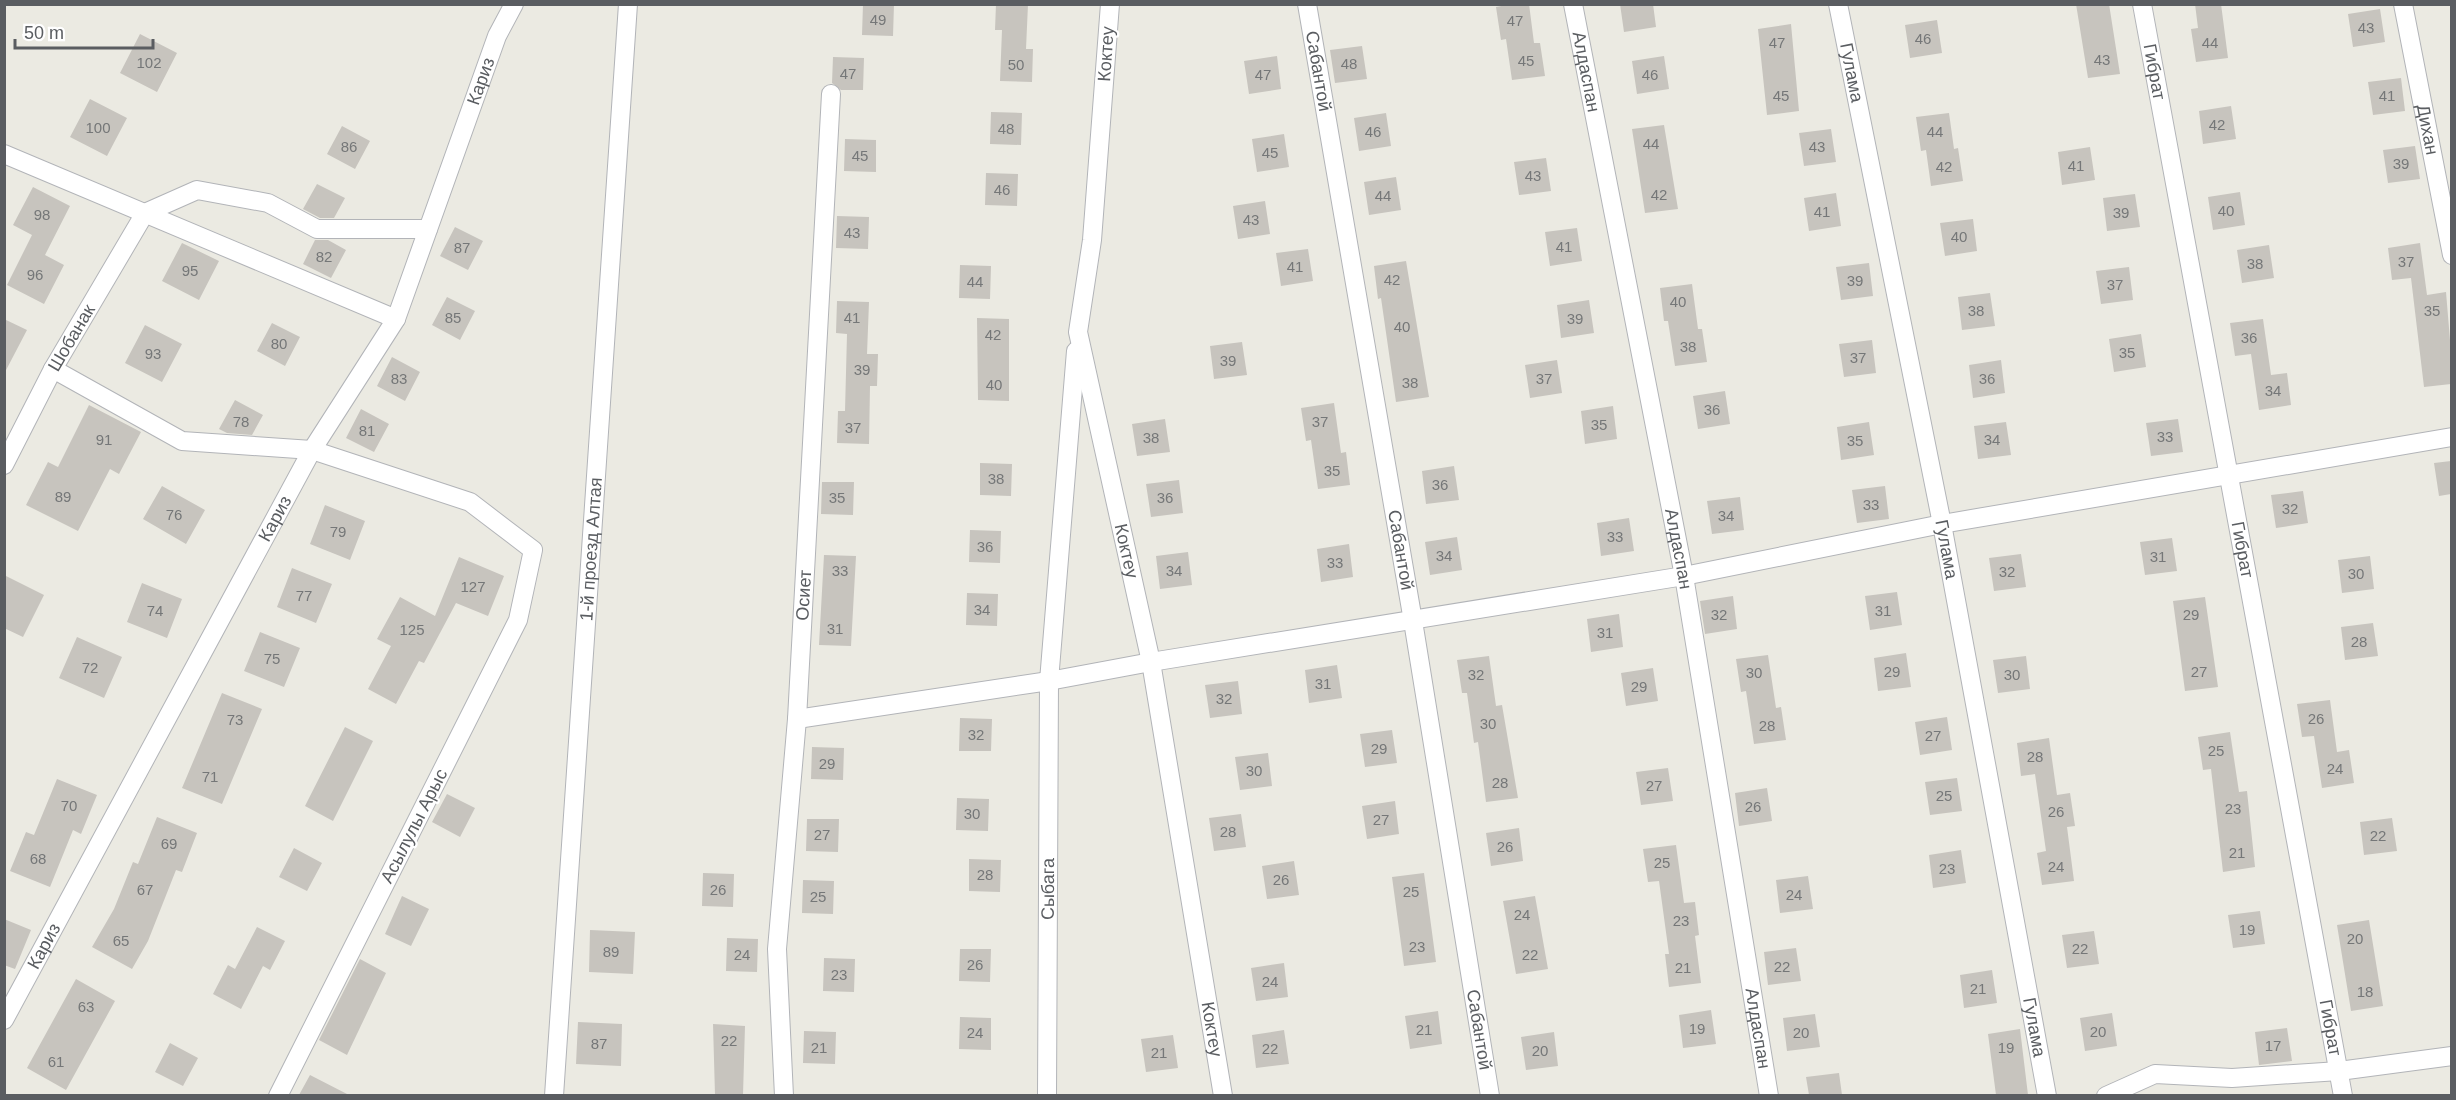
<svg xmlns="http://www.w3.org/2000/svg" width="2456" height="1100" font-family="Arial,sans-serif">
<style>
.building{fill:#c7c4be}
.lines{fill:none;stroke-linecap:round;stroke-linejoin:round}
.minor-casing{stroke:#b2b4b8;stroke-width:20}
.minor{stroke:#fff;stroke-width:18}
.labels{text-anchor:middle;stroke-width:4.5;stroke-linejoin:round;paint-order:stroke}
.number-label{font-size:15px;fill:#757778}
.street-label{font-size:18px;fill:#5a5d61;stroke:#fff}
</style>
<rect width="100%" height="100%" fill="#ebeae2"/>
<path class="building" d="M863,4H894L893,36L862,35Z
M996,4H1028L1026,49H1033L1032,82L1000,81L1002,30H995Z
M1512,4H1529L1534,43H1540L1545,76L1512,80L1506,39L1501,40L1496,7Z
M1620,4H1653L1656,27L1624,32Z
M2076,4H2109L2120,74L2088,78Z
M2195,4H2221L2228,58L2196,62L2191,29L2198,28Z
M2380,9L2385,42L2353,47L2348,14Z
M1937,20L1942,53L1910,58L1905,25Z
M1791,24L1799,111L1767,115L1758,29Z
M140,34L177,53L157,92L120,73Z
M1362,46L1367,79L1335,83L1330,50Z
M1277,56L1281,89L1249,94L1244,61Z
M1664,56L1669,89L1637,94L1632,61Z
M833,57L864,58L863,90H841L832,83Z
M2401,78L2405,111L2373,115L2368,82Z
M90,99L127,118L107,156L70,137Z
M2231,106L2236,139L2203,144L2199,111Z
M991,112L1022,113L1021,145L990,144Z
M1386,113L1391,146L1359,151L1354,118Z
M1949,113L1954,149L1958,148L1963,181L1931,186L1926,150L1921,151L1916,117Z
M1664,125L1678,209L1645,213L1632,129Z
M342,126L370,141L355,169L327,154Z
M1831,129L1836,162L1804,166L1799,133Z
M1284,134L1289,167L1257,172L1252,139Z
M845,139L876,140V172L844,171Z
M2415,146L2420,179L2388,183L2383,150Z
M2090,147L2095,180L2062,185L2058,152Z
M1546,158L1551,191L1519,195L1514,162Z
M986,173L1018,174L1017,206L985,205Z
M1396,177L1401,210L1369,215L1364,182Z
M317,184L345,198L334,218H320L303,209Z
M33,187L70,206L45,255L64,265L44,304L7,285L32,235L13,225Z
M2240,192L2245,225L2213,230L2208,197Z
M1836,193L1841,226L1809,231L1804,198Z
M2135,194L2140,227L2107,231L2103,198Z
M1265,201L1270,234L1238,239L1233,206Z
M837,216L869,217L868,249L836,248Z
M1973,219L1977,251L1945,256L1940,223Z
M455,227L483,241L468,270L440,256Z
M1577,228L1582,261L1550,266L1545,232Z
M315,240H328L346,250L331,278L303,264Z
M182,243L219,261L199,300L162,281Z
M2420,243L2427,295L2446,292L2451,352V384L2424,387L2411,278L2392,280L2388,248Z
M2269,245L2274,278L2242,283L2237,250Z
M1308,249L1313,281L1281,286L1276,253Z
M1406,261L1429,397L1396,402L1381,298L1378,299L1374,266Z
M1869,263L1873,296L1841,300L1836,267Z
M960,265L991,266L990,299L959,298Z
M2129,267L2133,300L2101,304L2096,271Z
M1692,284L1698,329H1702L1707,362L1675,366L1668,321H1664L1660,288Z
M1990,293L1995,326L1962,330L1958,297Z
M447,297L475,311L460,340L432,325Z
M1589,300L1594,333L1561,338L1557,305Z
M837,301L869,302L867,354H878L877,386H870L869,444L837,443L838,411H845L847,334L836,333Z
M977,318L1009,319V401L978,400Z
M4,319L27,330L4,374Z
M2263,319L2271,375L2287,373L2291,405L2259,410L2251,354L2235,356L2230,323Z
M272,323L300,337L285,366L257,351Z
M145,325L182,344L162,382L125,363Z
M2141,334L2146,367L2114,372L2109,339Z
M1872,340L1876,373L1844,377L1839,344Z
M1242,342L1247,375L1214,379L1210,346Z
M392,357L420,372L405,401L377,386Z
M1557,360L1562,393L1530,398L1525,365Z
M2001,360L2005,393L1973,398L1969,365Z
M1725,391L1730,424L1698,429L1693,396Z
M235,400L263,415L252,435L227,433L219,429Z
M1334,403L1341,453L1346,452L1350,485L1318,489L1311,440L1306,441L1301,408Z
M89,405L141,432L119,474L110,469L78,531L26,505L48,462L58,467Z
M1613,406L1617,439L1585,444L1581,411Z
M361,409L389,424L374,452L346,438Z
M1165,419L1170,452L1137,456L1132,424Z
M2178,419L2183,452L2151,456L2146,423Z
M1869,422L1874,455L1841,460L1837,427Z
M2006,422L2011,455L1978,459L1974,426Z
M2451,461V494L2439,496L2434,463Z
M980,463L1012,464L1011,496L980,495Z
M1454,466L1459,500L1426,504L1422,471Z
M1179,480L1183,513L1151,517L1146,484Z
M822,482H854L853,515L821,514Z
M162,486L205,510L186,544L143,519Z
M1885,486L1889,519L1857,523L1852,490Z
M2303,491L2308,523L2276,528L2271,495Z
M1740,497L1744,530L1712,534L1707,501Z
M325,505L365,521L350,560L310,544Z
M1629,518L1634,551L1601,556L1597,523Z
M970,530L1001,531L1000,563L969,562Z
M1457,537L1462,570L1430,575L1425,542Z
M2172,538L2177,571L2145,575L2140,542Z
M1349,544L1353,577L1321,582L1317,549Z
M1188,552L1192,585L1160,589L1156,556Z
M2021,554L2026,587L1994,591L1989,558Z
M824,555L856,556L851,646L819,645Z
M2370,556L2374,589L2342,593L2338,560Z
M459,557L504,576L488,616L456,603L424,663L419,661L396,704L368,689L391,646L377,639L400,597L435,616Z
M292,568L332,584L316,623L277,607Z
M4,575L44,595L23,637L4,628Z
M142,583L182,599L167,638L127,622Z
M1897,592L1902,625L1870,630L1865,596Z
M967,593L998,594L997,626L966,625Z
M1733,596L1737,629L1705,634L1700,601Z
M2205,597L2218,687L2185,691L2173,601Z
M1619,614L1623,647L1591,652L1587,619Z
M2373,623L2378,656L2345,660L2341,627Z
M260,632L300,648L284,687L244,671Z
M77,637L122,657L104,698L59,678Z
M1906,653L1911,687L1878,691L1874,658Z
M1768,655L1776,708L1781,707L1786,740L1754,744L1746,691L1741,692L1736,659Z
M1489,656L1496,706L1502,705L1518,798L1486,802L1478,742L1474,743L1467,693H1462L1457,660Z
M2026,656L2030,689L1998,693L1993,660Z
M1337,665L1342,698L1309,703L1305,670Z
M1653,668L1658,701L1626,706L1621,673Z
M1238,681L1242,714L1210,718L1205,685Z
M222,693L262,709L222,804L182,788Z
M2330,700L2337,752L2349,750L2354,783L2322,788L2314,736L2302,737L2297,704Z
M1947,717L1952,750L1920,755L1915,722Z
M960,718L992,719L991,751H959Z
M345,727L373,741L333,821L305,806Z
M1392,730L1397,763L1365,767L1360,734Z
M2230,732L2239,792L2247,791L2255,867L2223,872L2211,769L2203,770L2198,737Z
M2049,738L2057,795L2070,793L2075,826L2067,827L2074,881L2042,885L2037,853L2046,851L2035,774L2021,776L2017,743Z
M812,747L844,748L843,780L811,779Z
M1268,753L1272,786L1240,790L1235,757Z
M1668,768L1673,801L1641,805L1636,772Z
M1957,778L1962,811L1930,815L1925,782Z
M57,779L97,795L81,834L73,830L50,887L10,871L26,832L34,835Z
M1767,788L1772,821L1739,826L1735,793Z
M447,794L475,808L460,837L432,822Z
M957,798L989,799L988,831L956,830Z
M1395,801L1399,834L1367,839L1362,806Z
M1241,814L1246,847L1214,851L1209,818Z
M157,817L197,833L182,872L176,870L148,941L132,969L92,947L114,909L133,862L138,864Z
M2392,818L2397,851L2364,855L2360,822Z
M807,819H839L838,852L806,851Z
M1519,828L1523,861L1491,866L1486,833Z
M1676,845L1684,903L1695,902L1699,935L1695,936L1701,983L1669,987L1665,954H1669L1659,881L1648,882L1643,849Z
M294,848L322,863L307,891L279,877Z
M1961,850L1966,883L1933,888L1929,855Z
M969,859L1001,860L1000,892L969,891Z
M1294,861L1299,895L1267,899L1262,866Z
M703,873L734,874L733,907L702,906Z
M1424,873L1436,962L1404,966L1392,877Z
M1808,876L1813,909L1780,913L1776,880Z
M803,880L834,881L833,914L802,913Z
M402,896L429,909L411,946L385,934Z
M1535,896L1548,969L1516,974L1503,901Z
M2260,911L2265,944L2233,948L2228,915Z
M4,919L31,930L15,969L4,965Z
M2369,920L2383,1006L2351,1011L2337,925Z
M257,927L285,941L270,970L263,966L241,1009L213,994L228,965L235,969Z
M590,930L635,932L633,974L589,972Z
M2094,931L2099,964L2067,968L2062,935Z
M727,938L758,939L757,972L726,971Z
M1796,948L1801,981L1768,985L1764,952Z
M960,949H991L990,982L959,981Z
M824,958L855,959L854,992L823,991Z
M360,959L386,973L347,1055L319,1040Z
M1284,963L1288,997L1256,1001L1251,968Z
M1992,970L1997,1003L1964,1008L1960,975Z
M76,979L115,1001L66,1090L27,1068Z
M1711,1010L1716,1044L1683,1048L1679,1015Z
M1438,1011L1442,1044L1410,1049L1405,1016Z
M2112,1013L2117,1046L2085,1051L2080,1018Z
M1815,1014L1820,1047L1787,1051L1783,1018Z
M960,1017L991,1018V1050L959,1049Z
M578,1022L622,1024L621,1066L576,1064Z
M713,1024L745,1026L743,1095H715Z
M2287,1028L2292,1061L2259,1065L2255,1032Z
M2020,1029L2028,1095H1996L1988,1034Z
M1284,1030L1289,1064L1256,1068L1252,1035Z
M804,1031L836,1032L835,1064L803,1063Z
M1554,1032L1558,1066L1526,1070L1521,1037Z
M1173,1035L1178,1068L1146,1072L1141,1039Z
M170,1043L198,1058L183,1086L155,1072Z
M1839,1073L1842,1095H1809L1806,1077Z
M310,1075L349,1095H299Z"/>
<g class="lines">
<defs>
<g id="minor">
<path id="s1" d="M1110,4L1092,240L1078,332L1151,662L1223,1096"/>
<path id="s2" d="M1307,4L1413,621L1490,1096"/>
<path id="s3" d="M1573,4L1684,576L1769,1096"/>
<path id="s4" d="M1838,4L1942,524L2047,1096"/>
<path id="s5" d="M2142,4L2343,1096"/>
<path id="s6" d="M2403,4L2452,255"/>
<path d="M4,154L396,319"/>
<path d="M145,213L197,190L268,203L317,229H428"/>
<path d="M53,369L182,441L312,450L470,502L533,550L518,620L278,1096"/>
<path id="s7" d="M4,465L53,369L145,213"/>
<path d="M797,719L1049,681L1151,662L1684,576L1942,524L2452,437"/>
<path id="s8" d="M4,1020L312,450L396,319L497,36L514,4"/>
<path id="s9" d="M554,1096L628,4"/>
<path id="s10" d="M784,1096L777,949L797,719L831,94"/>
<path id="s11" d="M1047,1096L1049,681L1076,351"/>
<path d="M2106,1096L2155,1074L2232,1078L2339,1071L2452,1056"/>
</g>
</defs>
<use href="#minor" class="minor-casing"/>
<use href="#minor" class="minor"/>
</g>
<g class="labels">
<g class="number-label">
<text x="878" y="25">49</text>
<text x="1515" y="26">47</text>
<text x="2366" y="33">43</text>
<text x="1923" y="44">46</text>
<text x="1777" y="48">47</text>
<text x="2210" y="48">44</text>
<text x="2102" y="65">43</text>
<text x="1526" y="66">45</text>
<text x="149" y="68">102</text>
<text x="1349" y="69">48</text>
<text x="1016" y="70">50</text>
<text x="848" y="79">47</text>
<text x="1263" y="80">47</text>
<text x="1650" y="80">46</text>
<text x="1781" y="101">45</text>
<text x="2387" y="101">41</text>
<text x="2217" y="130">42</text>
<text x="98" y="133">100</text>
<text x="1006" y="134">48</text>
<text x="1373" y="137">46</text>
<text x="1935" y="137">44</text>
<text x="1651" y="149">44</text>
<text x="349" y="152">86</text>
<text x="1817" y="152">43</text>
<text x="1270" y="158">45</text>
<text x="860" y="161">45</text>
<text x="2401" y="169">39</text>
<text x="2076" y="171">41</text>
<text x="1944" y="172">42</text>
<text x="1533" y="181">43</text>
<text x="1002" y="195">46</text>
<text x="1659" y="200">42</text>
<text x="1383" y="201">44</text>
<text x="2226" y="216">40</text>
<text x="1822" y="217">41</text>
<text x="2121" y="218">39</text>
<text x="42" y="220">98</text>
<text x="1251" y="225">43</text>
<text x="852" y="238">43</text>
<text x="1959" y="242">40</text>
<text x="1564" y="252">41</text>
<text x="462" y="253">87</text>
<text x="324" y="262">82</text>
<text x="2406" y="267">37</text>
<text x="2255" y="269">38</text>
<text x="1295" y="272">41</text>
<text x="190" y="276">95</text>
<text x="35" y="280">96</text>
<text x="1392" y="285">42</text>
<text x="1855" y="286">39</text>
<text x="975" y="287">44</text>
<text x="2115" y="290">37</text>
<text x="1678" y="307">40</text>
<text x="1976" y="316">38</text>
<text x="2432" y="316">35</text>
<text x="453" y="323">85</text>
<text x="852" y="323">41</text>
<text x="1575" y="324">39</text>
<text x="1402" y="332">40</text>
<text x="993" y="340">42</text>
<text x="2249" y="343">36</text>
<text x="279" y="349">80</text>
<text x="1688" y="352">38</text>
<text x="2127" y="358">35</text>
<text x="153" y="359">93</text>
<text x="1858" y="363">37</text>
<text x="1228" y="366">39</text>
<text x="862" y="375">39</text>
<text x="399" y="384">83</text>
<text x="1544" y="384">37</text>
<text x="1987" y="384">36</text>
<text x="1410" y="388">38</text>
<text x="994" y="390">40</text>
<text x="2273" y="396">34</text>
<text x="1712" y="415">36</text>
<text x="241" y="427">78</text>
<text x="1320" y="427">37</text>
<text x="1599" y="430">35</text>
<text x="853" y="433">37</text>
<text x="367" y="436">81</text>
<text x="2165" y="442">33</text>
<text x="1151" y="443">38</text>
<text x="104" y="445">91</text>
<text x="1992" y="445">34</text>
<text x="1855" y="446">35</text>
<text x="1332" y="476">35</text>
<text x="996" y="484">38</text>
<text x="1440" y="490">36</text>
<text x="63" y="502">89</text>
<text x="837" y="503">35</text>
<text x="1165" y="503">36</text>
<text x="1871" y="510">33</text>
<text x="2290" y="514">32</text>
<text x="174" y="520">76</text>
<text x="1726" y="521">34</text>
<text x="338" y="537">79</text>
<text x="1615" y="542">33</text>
<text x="985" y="552">36</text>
<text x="1444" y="561">34</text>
<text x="2158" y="562">31</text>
<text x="1335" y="568">33</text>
<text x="840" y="576">33</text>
<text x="1174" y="576">34</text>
<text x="2007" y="577">32</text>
<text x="2356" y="579">30</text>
<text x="473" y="592">127</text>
<text x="304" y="601">77</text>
<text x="982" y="615">34</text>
<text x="155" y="616">74</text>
<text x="1883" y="616">31</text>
<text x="1719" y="620">32</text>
<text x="2191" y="620">29</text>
<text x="835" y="634">31</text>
<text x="412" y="635">125</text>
<text x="1605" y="638">31</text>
<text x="2359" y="647">28</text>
<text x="272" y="664">75</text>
<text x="90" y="673">72</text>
<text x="1892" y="677">29</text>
<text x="2199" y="677">27</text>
<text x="1754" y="678">30</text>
<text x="1476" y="680">32</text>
<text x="2012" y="680">30</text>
<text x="1323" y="689">31</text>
<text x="1639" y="692">29</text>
<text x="1224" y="704">32</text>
<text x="2316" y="724">26</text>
<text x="235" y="725">73</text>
<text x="1488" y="729">30</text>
<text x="1767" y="731">28</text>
<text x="976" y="740">32</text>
<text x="1933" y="741">27</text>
<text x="1379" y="754">29</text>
<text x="2216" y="756">25</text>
<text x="2035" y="762">28</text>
<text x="827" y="769">29</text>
<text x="2335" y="774">24</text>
<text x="1254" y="776">30</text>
<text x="210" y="782">71</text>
<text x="1500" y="788">28</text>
<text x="1654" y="791">27</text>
<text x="1944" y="801">25</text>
<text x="69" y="811">70</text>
<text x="1753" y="812">26</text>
<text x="2233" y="814">23</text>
<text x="2056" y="817">26</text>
<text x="972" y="819">30</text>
<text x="1381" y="825">27</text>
<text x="1228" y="837">28</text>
<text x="822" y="840">27</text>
<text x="2378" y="841">22</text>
<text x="169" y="849">69</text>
<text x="1505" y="852">26</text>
<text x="2237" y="858">21</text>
<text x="38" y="864">68</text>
<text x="1662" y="868">25</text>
<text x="2056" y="872">24</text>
<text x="1947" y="874">23</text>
<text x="985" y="880">28</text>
<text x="1281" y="885">26</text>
<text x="145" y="895">67</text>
<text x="718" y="895">26</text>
<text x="1411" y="897">25</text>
<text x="1794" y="900">24</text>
<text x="818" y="902">25</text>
<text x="1522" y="920">24</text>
<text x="1681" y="926">23</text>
<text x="2247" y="935">19</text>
<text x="2355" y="944">20</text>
<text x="121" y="946">65</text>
<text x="1417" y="952">23</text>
<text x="2080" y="954">22</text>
<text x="611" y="957">89</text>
<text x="742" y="960">24</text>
<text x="1530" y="960">22</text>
<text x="975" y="970">26</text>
<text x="1782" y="972">22</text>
<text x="1683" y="973">21</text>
<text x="839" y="980">23</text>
<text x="1270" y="987">24</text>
<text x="1978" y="994">21</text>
<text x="2365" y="997">18</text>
<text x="86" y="1012">63</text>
<text x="1697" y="1034">19</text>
<text x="1424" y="1035">21</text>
<text x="2098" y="1037">20</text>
<text x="975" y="1038">24</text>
<text x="1801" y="1038">20</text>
<text x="729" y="1046">22</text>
<text x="599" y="1049">87</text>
<text x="2273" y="1051">17</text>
<text x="819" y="1053">21</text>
<text x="2006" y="1053">19</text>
<text x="1270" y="1054">22</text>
<text x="1540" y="1056">20</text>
<text x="1159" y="1058">21</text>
<text x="56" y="1067">61</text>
</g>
<g class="street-label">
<text transform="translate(1106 54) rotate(-86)" y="6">Коктеу</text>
<text dy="6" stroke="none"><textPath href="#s2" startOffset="68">Сабантой</textPath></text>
<text dy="6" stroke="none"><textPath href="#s3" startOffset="69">Алдаспан</textPath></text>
<text dy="6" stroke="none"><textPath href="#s5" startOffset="69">Гибрат</textPath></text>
<text dy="6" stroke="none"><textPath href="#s4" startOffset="70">Гулама</textPath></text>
<text dy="6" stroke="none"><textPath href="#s8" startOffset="1056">Кариз</textPath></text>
<text dy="6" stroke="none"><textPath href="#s6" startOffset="128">Дихан</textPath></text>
<text dy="6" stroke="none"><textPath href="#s7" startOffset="144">Шобанак</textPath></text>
<text dy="6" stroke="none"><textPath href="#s8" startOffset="570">Кариз</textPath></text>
<text dy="6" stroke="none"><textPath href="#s3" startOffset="555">Алдаспан</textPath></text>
<text dy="6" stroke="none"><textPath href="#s4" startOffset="556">Гулама</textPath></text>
<text dy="6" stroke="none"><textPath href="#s9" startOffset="548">1-й проезд Алтая</textPath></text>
<text dy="6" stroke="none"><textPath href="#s2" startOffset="554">Сабантой</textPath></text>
<text dy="6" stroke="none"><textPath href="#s5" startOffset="555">Гибрат</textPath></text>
<text dy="6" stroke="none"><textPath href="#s1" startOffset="554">Коктеу</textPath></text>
<text dy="6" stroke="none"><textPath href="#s10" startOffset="502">Осиет</textPath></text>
<text transform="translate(414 826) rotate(-63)" y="6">Асылулы Арыс</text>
<text dy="6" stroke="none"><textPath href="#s11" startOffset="207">Сыбага</textPath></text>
<text dy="6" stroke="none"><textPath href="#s8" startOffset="84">Кариз</textPath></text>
<text dy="6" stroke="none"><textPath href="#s4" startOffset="1042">Гулама</textPath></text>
<text dy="6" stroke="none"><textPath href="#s3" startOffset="1041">Алдаспан</textPath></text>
<text dy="6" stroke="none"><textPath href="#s5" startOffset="1041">Гибрат</textPath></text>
<text dy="6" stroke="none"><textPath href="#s1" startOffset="1040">Коктеу</textPath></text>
<text dy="6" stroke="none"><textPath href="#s2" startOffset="1040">Сабантой</textPath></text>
</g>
</g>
<rect width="2456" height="1100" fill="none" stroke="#5a5d61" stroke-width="12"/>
<path d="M15 39v9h138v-9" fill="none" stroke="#5a5d61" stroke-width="3"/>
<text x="24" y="39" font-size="18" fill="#5a5d61" stroke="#ffffff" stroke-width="4.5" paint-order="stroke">50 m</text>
</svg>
